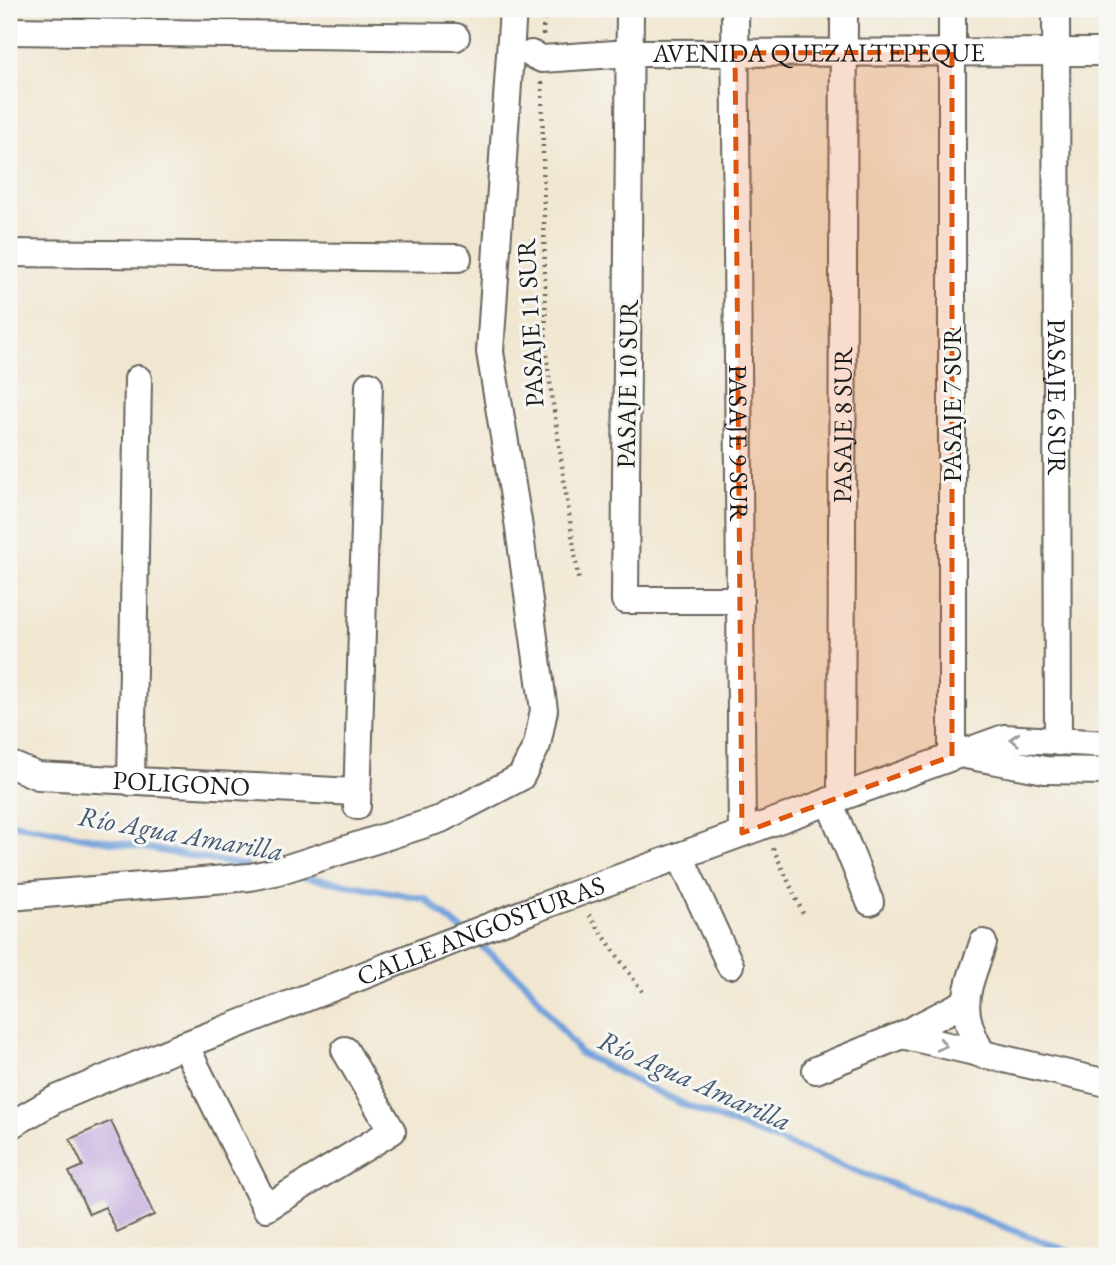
<svg xmlns="http://www.w3.org/2000/svg" width="1116" height="1265" font-family="'EB Garamond',serif">
<style>
.lines{fill:none;stroke-linecap:round;stroke-linejoin:round}
.stream{stroke:#73a1db;stroke-width:7}
.building{fill:#c0a6de}
.minor-casing{stroke:#67635b;stroke-width:30}
.path{stroke:#67635b;stroke-width:4.5;stroke-dasharray:2 5;stroke-linecap:butt}
.minor{stroke:#fff;stroke-width:26}
.oneway{stroke:#999}
.marked{fill:#de560d;fill-opacity:0.2;stroke:#de560d;stroke-width:5;stroke-dasharray:14 9;stroke-linejoin:round}
.labels{text-anchor:middle;stroke-width:6;stroke-linejoin:round;paint-order:stroke}
.street-label{font-size:26px;fill:#1c1c1c;stroke:#f6f6f2}
.water-label{font-size:28px;font-style:italic;fill:#435872;stroke:#f6f6f2}
</style>
<rect width="100%" height="100%" fill="#f6f6f2"/>
<filter id="ink" filterUnits="userSpaceOnUse"><feTurbulence type="fractalNoise" baseFrequency=".0143" numOctaves="2"/><feDisplacementMap in="SourceGraphic" scale="14" xChannelSelector="R" yChannelSelector="G"/><feConvolveMatrix kernelMatrix="1 2 1 2 8 2 1 2 1" color-interpolation-filters="sRGB"/></filter>
<filter id="wash" filterUnits="userSpaceOnUse"><feTurbulence type="fractalNoise" baseFrequency=".00686" numOctaves="4" result="noise"/><feDisplacementMap in="SourceGraphic" scale="28" xChannelSelector="R" yChannelSelector="G"/><feGaussianBlur stdDeviation="1.57" result="paint"/><feColorMatrix in="noise" values="0 0 0 0 0 0 0 0 0 0 0 0 0 0 0 0 0 1.4 0 .05"/><feComposite in="paint" operator="in"/></filter>
<g filter="url(#wash)">
<rect width="100%" height="100%" fill="#f1e7d1"/>
<g class="lines">
<path class="stream" d="M9,823L246,866
M295,875L425,899L462,930
M474,940L526,983L580,1053L687,1106L1080,1256"/>
</g>
<g id="blocks">
<path class="building" d="M111,1121L154,1215L117,1232L105,1207L89,1214L69,1172L83,1166L70,1139Z"/>
</g>
</g>
<g filter="url(#ink)">
<use href="#blocks" fill-opacity="0" stroke="#67635b" stroke-width="2"/>
<g class="lines">
<defs>
<g id="minor">
<path d="M630,9L625,600H740"/>
<path id="s1" d="M735,9L742,833"/>
<path id="s2" d="M1056,9L1058,742"/>
<path d="M9,31L456,37"/>
<path id="s3" d="M531,54L542,59L630,53L1107,52"/>
<path d="M9,253L458,258"/>
<path d="M960,754L1045,770L1107,771"/>
<path d="M952,756V9"/>
<path id="s4" d="M9,764L38,776L355,792"/>
<path d="M131,782L138,379"/>
<path id="s5" d="M841,796L844,9"/>
<path d="M829,801L870,902"/>
<path d="M357,806L369,385"/>
<path d="M680,856L730,965"/>
<path d="M9,897L250,877L275,872L441,819L521,777L537,745L544,710L518,521L490,352L513,9"/>
<path d="M902,1035L1107,1083"/>
<path d="M185,1045L266,1208L392,1131L345,1050"/>
<path d="M983,1055C955,1007 967,992 983,943"/>
<path d="M816,1070L902,1035L964,1003"/>
<path id="s6" d="M9,1126L56,1099L185,1045L542,906L1004,738L1107,744"/>
</g>
</defs>
<use href="#minor" class="minor-casing"/>
<path class="path" d="M543,35L544,9
M542,82L546,355L579,583
M773,848L805,918
M589,915L644,994"/>
<use href="#minor" class="minor"/>
</g>
<defs><path id="oneway-chevron" d="M-2-3.5L2.5 0L-2 3.5" fill="none" stroke-width="1.6" stroke-linecap="round" stroke-linejoin="round" transform="scale(1.75)"/></defs>
<g class="oneway">
<use href="#oneway-chevron" transform="translate(1015 739) rotate(-177)"/>
<use href="#oneway-chevron" transform="translate(942 1045) rotate(14)"/>
</g>
</g>
<path class="marked" d="M952,52V756L742,833L735,53Z"/>
<g class="labels">
<g class="street-label">
<text dy="9" stroke="none"><textPath href="#s3" startOffset="289">AVENIDA QUEZALTEPEQUE</textPath></text>
<text transform="translate(530 323) rotate(-93)" y="9">PASAJE 11 SUR</text>
<text transform="translate(627 384) rotate(-89)" y="9">PASAJE 10 SUR</text>
<text dy="9" stroke="none"><textPath href="#s2" startOffset="388">PASAJE 6 SUR</textPath></text>
<text transform="translate(952 404) rotate(-90)" y="9">PASAJE 7 SUR</text>
<text dy="9" stroke="none"><textPath href="#s5" startOffset="371">PASAJE 8 SUR</textPath></text>
<text dy="9" stroke="none"><textPath href="#s1" startOffset="434">PASAJE 9 SUR</textPath></text>
<text dy="9" stroke="none"><textPath href="#s4" startOffset="175">POLIGONO</textPath></text>
<text dy="9" stroke="none"><textPath href="#s6" startOffset="511">CALLE ANGOSTURAS</textPath></text>
</g>
<g class="water-label">
<text transform="translate(181 833) rotate(10)" y="10">Río Agua Amarilla</text>
<text transform="translate(695 1080) rotate(24)" y="10">Río Agua Amarilla</text>
</g>
</g>
<rect width="1116" height="1265" fill="none" stroke="#f6f6f2" stroke-width="35"/>
</svg>
